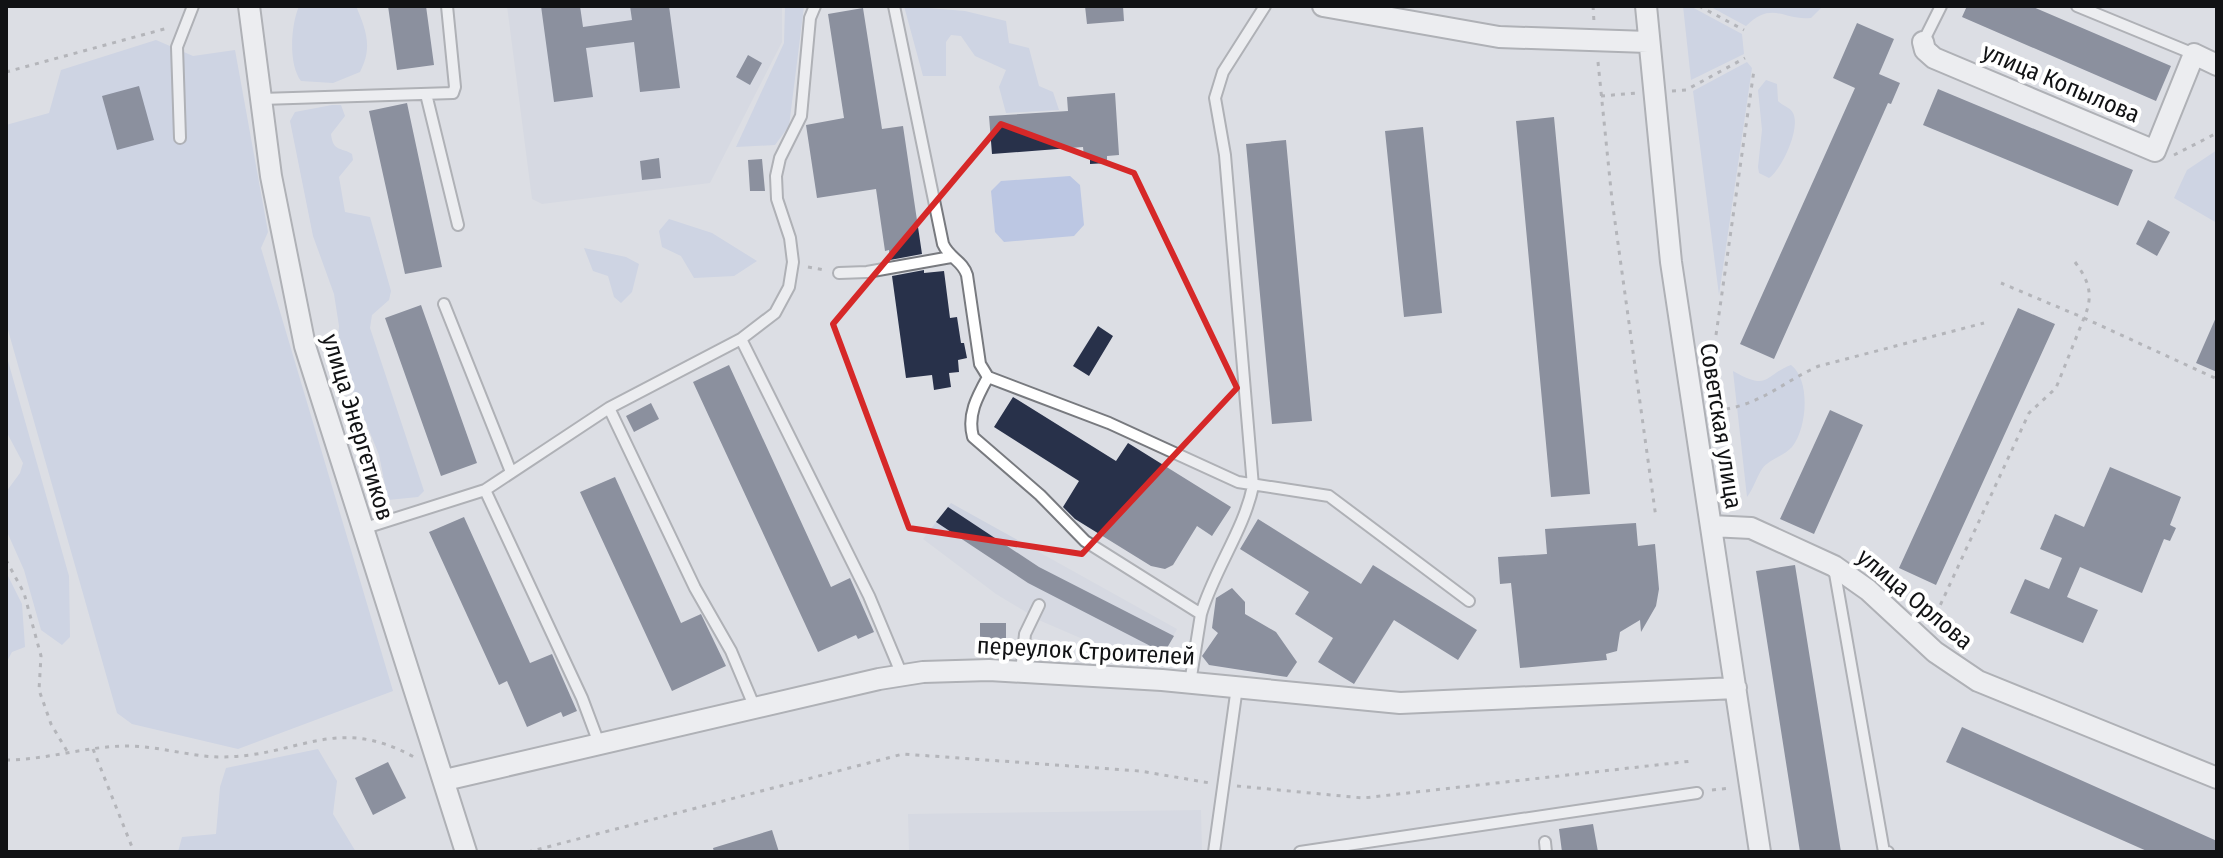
<svg xmlns="http://www.w3.org/2000/svg" width="2223" height="858" font-family="'Fira Sans Condensed',sans-serif">
<style>
.built{fill:#ced3e0}
.green{fill:#bcc7e3}
.building{fill:#28314a}
.lines{fill:none;stroke-linecap:round;stroke-linejoin:round}
.service-casing{stroke:#787a7f;stroke-width:14}
.minor-casing{stroke:#787a7f;stroke-width:24}
.path{stroke:#838488;stroke-width:3;stroke-dasharray:4 6;stroke-linecap:butt}
.service{stroke:#fff;stroke-width:10}
.minor{stroke:#fff;stroke-width:20}
.marked{fill:none;stroke:#d62828;stroke-width:6;stroke-linejoin:round}
.labels{text-anchor:middle;stroke-width:8;stroke-linejoin:round;paint-order:stroke}
.street-label{font-size:24px;fill:#111214;stroke:#fff}
</style>
<rect width="100%" height="100%" fill="#dcdee4"/>
<path class="built" d="M507,6H782V42L710,183L542,204L532,199Z
M951,503L1177,629L1159,663L1129,659L1041,621L996,594L923,539Z
M1201,810L1202,852H909L908,814Z"/>
<path class="green" d="M299,6H356C366,30 373,47 360,72L333,83L301,81C288,64 291,25 299,6Z
M785,6H804L789,126L775,145L736,147L784,43Z
M904,6L965,11L1006,21L1009,43L1029,48L1039,86L1053,92L1059,110L1006,113L999,87L1006,70L975,56L961,36L951,35L946,42V76H923Z
M1683,6H1690L1742,34L1744,54L1691,80Z
M1709,6H1823L1811,18C1783,21 1773,0 1746,26Z
M156,40L193,56L235,50L268,232L261,248L393,691L238,749L132,724L117,713L6,323V125L49,113L61,70Z
M1747,62L1752,68L1719,295L1693,91Z
M1766,80L1777,84L1778,101C1783,106 1790,107 1793,113C1801,128 1782,169 1769,178L1759,173L1758,167L1762,130L1758,90Z
M332,105H341L345,116L331,134C333,152 341,147 352,154L353,160L339,177L345,212L370,217L391,291L389,300L372,315L370,328L424,491L418,497L388,500L379,455L337,351L339,326L334,294L313,236L290,121L295,112Z
M2217,150V223L2174,198L2187,170Z
M1070,176L1080,185L1084,225L1074,236L1004,242L995,232L991,191L1001,181Z
M669,219L712,233L757,261L734,276L694,278L681,256L662,247L659,231Z
M584,248L626,257L639,264L632,292L621,303L614,297L608,276L593,271Z
M6,354L69,576L70,637L62,645L41,630L24,570L8,534L6,492L20,473L23,463L6,431Z
M1791,365C1811,380 1807,429 1792,447C1784,456 1768,460 1762,469C1756,478 1754,488 1747,497L1733,371C1770,392 1764,375 1791,365Z
M6,572L22,604L25,647L12,652L6,663Z
M318,749L337,781L333,814L356,852H178L182,837L216,834L220,787L226,768Z"/>
<path class="building" d="M388,6H426L434,65L397,70Z
M541,6H580L583,27L632,20L630,6H669L680,88L640,92L634,42L586,48L593,97L554,102Z
M1085,6H1123L1124,21L1087,24Z
M1967,6H2031L2171,66L2156,101L1962,17Z
M863,8L882,129L903,126L922,254L890,260L889,250L885,251L876,189L817,198L806,125L844,118L828,14Z
M1857,23L1894,39L1879,74L1900,83L1891,104L1888,103L1774,359L1740,344L1855,88L1833,78Z
M748,55L762,63L750,85L736,77Z
M139,86L154,140L117,150L102,96Z
M1938,89L2133,170L2118,206L1923,125Z
M1115,93L1119,155L1107,156V163L1090,164V157H1084L1083,147L992,154L989,116L1068,111L1067,97Z
M407,103L442,267L405,274L369,111Z
M1554,117L1590,494L1551,497L1516,121Z
M1423,127L1442,313L1404,317L1385,131Z
M1286,140L1312,421L1272,424L1246,144Z
M659,158L661,178L642,180L640,161Z
M762,159L765,191H750L748,160Z
M2148,220L2170,232L2157,256L2136,244Z
M924,270V273L944,271L950,318L957,317L961,343H964L967,358L958,360L959,372L949,373L951,387L934,390L932,375L906,378L892,276Z
M421,305L477,463L441,476L385,318Z
M2018,308L2055,324L1936,585L1899,568Z
M2217,315V372L2196,363Z
M1098,326L1113,336L1089,376L1073,366Z
M729,365L831,587L850,578L874,632L858,639L856,635L818,652L693,382Z
M1013,397L1116,461L1128,443L1231,507L1212,536L1197,526L1173,565L1165,569L1151,566L1075,519L1063,507L1079,481L994,427Z
M651,403L659,419L634,432L626,416Z
M1830,410L1863,425L1814,534L1780,519Z
M2110,467L2181,497L2170,525L2176,528L2170,541L2164,539L2142,593L2080,567L2067,597L2098,610L2083,643L2010,613L2025,579L2049,589L2062,558L2040,549L2055,514L2084,527Z
M615,477L681,623L701,614L726,666L672,691L580,492Z
M948,507L1039,567L1174,636L1164,653L1028,583L936,522Z
M464,517L530,663L552,654L577,711L563,717L561,712L527,727L507,681L499,685L429,532Z
M1258,519L1361,584L1373,565L1477,630L1458,660L1394,620L1354,684L1318,662L1333,638L1295,614L1309,592L1240,549Z
M1636,523L1638,546L1655,544L1659,589L1656,606L1641,632L1640,620L1620,632L1617,651L1606,654L1607,660L1520,668L1511,583L1500,584L1498,557L1547,554L1545,529Z
M1795,565L1841,852H1800L1756,571Z
M1232,588L1245,602V614L1276,632L1297,662L1287,677L1209,665L1202,656L1218,633L1212,628L1216,598Z
M980,623H1006V639L980,640Z
M1962,727L2217,841V852H2149L1946,762Z
M388,762L406,798L373,815L355,778Z
M1593,824L1598,852H1562L1559,829Z
M772,830L779,852H714L713,848Z"/>
<g class="lines">
<defs>
<path id="service" d="M894,6L943,244C949,258 963,261 967,275L980,364L988,377C977,397 967,415 973,437L1040,495L1085,541L1201,614L1190,683
M2077,6L2194,54
M1923,42L1941,6
M426,94L458,225
M261,99L453,93L455,87L447,6
M180,138L177,47L193,6
M839,273L867,272L951,257
M444,304L511,472
M741,339L869,596L902,675
M988,377L1109,423L1238,482L1329,496L1469,601
M609,408L695,588L731,651L755,708
M485,490L582,698L600,746
M362,529L485,490L609,408L741,339L775,313L789,287L793,262L790,238L777,199L776,176L780,158L801,116L810,18L815,6
M1834,568L1884,852H1888
M1201,614C1214,570 1244,530 1253,486L1225,155L1215,98L1223,72L1265,6
M1021,672L1025,634L1039,605
M1545,842L1546,852
M1214,852L1237,687
M1300,852L1697,793"/>
<path id="minor" d="M249,6L271,176L305,346L466,852
M1323,6L1499,37L1648,42
M1646,6L1671,262L1760,852
M1923,42L1925,50L1934,58L2155,151L2194,54L2217,65
M1711,526L1751,528L1834,566L1868,590L1935,652L1978,681L2217,778
M445,780L879,679L923,672L989,670L1162,680L1400,703L1736,688"/>
</defs>
<use href="#service" class="service-casing"/>
<use href="#minor" class="minor-casing"/>
<path class="path" d="M1593,6L1594,22
M1699,6L1744,30
M1598,62L1612,200L1656,518
M6,72L168,28
M1672,91L1686,90L1745,58
M1601,96L1637,93
M2174,155L2217,133
M2075,262C2089,281 2094,295 2084,318L2217,379
M808,267L824,270
M1716,335L1754,70
M1726,409C1763,403 1786,380 1819,366L1984,323
M6,560L24,593L41,656L39,690L51,724L67,751
M1932,623L2029,413L2056,388L2084,318L2001,283
M93,749L134,852
M6,760C47,760 86,746 127,746C158,746 188,756 218,757C298,758 334,713 414,757
M1237,786L1363,798L1692,761
M1712,790L1730,788
M528,852L903,754L1140,771L1210,783"/>
<use href="#service" class="service"/>
<use href="#minor" class="minor"/>
</g>
<path d="M0 0H2223V858H0ZM1001,124L1134,173L1237,388L1082,554L909,528L833,324Z" fill="#dcdee4" fill-opacity=".55" fill-rule="evenodd"/>
<path class="marked" d="M1001,124L1134,173L1237,388L1082,554L909,528L833,324Z"/>
<g class="labels">
<g class="street-label">
<text transform="translate(2061 83) rotate(23)" y="8">улица Копылова</text>
<text transform="translate(1721 426) rotate(81)" y="8">Советская улица</text>
<text transform="translate(358 427) rotate(73)" y="8">улица Энергетиков</text>
<text transform="translate(1915 599) rotate(40)" y="8">улица Орлова</text>
<text transform="translate(1086 651) rotate(3)" y="8">переулок Строителей</text>
</g>
</g>
<rect width="2223" height="858" fill="none" stroke="#111214" stroke-width="16"/>
</svg>
